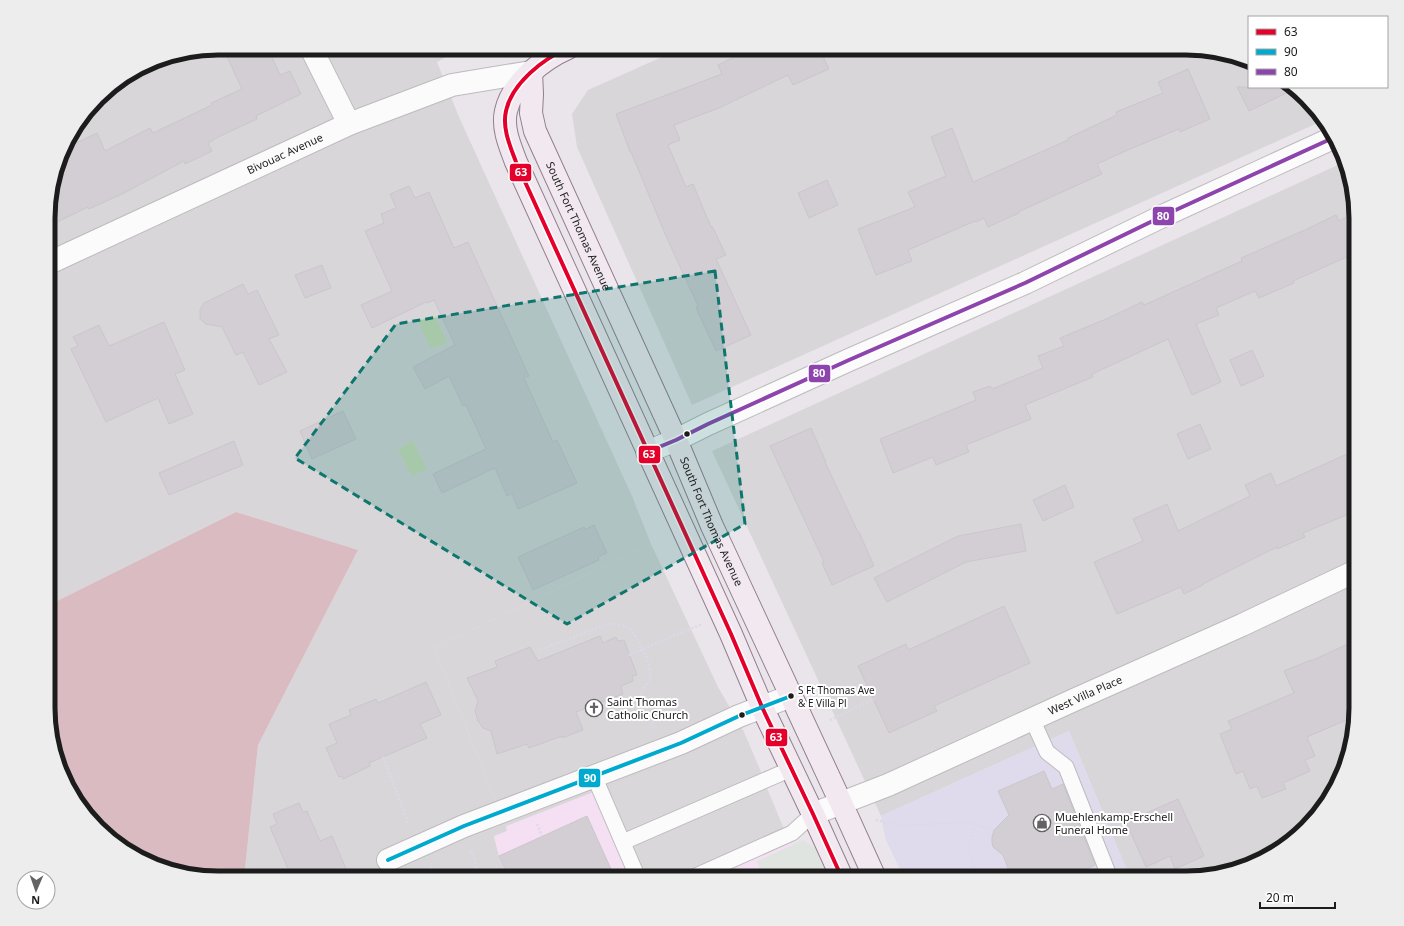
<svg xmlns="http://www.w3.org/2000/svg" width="1404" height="926" font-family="'Noto Sans',sans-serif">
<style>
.residential{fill:#d9d6d9}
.commercial{fill:#e0dbec}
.education{fill:#f4e0f2}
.religious{fill:#d8d6d8}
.forest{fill:#d9bbc1}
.parking{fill:#d9d7d9}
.plaza{fill:#e0e4e1}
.water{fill:#cfddb9}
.building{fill:#d2ced3;stroke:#cbc6cd}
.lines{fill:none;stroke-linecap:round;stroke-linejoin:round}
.lane-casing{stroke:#bdbbbd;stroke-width:17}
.street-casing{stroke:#bdbbbd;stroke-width:24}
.secondary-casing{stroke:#937e8e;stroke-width:24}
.path{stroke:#ddd8e9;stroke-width:2.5;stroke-dasharray:2 2;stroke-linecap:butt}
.lane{stroke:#fcfbfc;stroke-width:15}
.street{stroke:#fcfbfc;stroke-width:22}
.secondary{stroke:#f2e9f0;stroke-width:22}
.bus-1-casing{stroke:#fff;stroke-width:7}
.bus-2-casing{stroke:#fff;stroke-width:7}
.bus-3-casing{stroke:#fff;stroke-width:7}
.bus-1{stroke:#e4002b;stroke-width:4}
.bus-2{stroke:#00a9ce;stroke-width:4}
.bus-3{stroke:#8e44ad;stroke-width:4}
.marked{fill:#0f766e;fill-opacity:0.2;stroke:#0f766e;stroke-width:3;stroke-dasharray:8 5;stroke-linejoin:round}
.bus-dot{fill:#1c1c1c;stroke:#fff;stroke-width:1.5}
.labels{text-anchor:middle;stroke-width:4;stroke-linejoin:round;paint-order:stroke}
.bus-label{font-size:10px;fill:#1c1c1c;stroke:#fff;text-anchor:start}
.street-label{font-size:11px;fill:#1c1c1c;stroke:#fff}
.poi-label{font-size:11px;fill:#1c1c1c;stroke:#fff;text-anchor:start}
.rim{fill:none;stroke:#1c1c1c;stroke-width:5}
.line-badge{stroke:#fff;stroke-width:1.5}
.badge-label{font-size:11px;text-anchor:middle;font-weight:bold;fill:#fff}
</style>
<rect width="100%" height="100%" fill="#eae5ea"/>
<path class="residential" d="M218,48H462L437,62L459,117L632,496L651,544L434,648L506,826L507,831L494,837L499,856L510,878H244L258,745L358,550L236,512L49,605V196L66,143L106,90L153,61Z
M682,48H1186L1240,57L1249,61V87H1290L1322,121L692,405L577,147L572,114L588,90Z
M1342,163L1356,207V719L1347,762L1327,803L1271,855L1197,878H1130L1069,731L881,816L712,451Z"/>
<path class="commercial" d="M1069,731L1130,878H904L885,838L881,816Z"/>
<path class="education" d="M764,779L784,829L808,878H510L499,856L494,836L507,831L506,826L596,791Z"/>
<path class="religious" d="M651,544L718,687L743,730L764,779L596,791L506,826L434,648Z"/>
<path class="forest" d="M236,512L358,550L258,745L244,878H218L164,869L123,849L71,793L49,730V605Z"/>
<path class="parking" d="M1215,53L1240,57L1220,66Z
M743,730L784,829L668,878H632L596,791Z"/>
<path class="plaza" d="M803,840L814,846L826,874L820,876V878H731L754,875L759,868L757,861Z"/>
<path class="water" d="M434,314L447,342L431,349L418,321Z
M413,441L427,469L412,476L398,449Z"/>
<path class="building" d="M223,48H268L280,75L290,71L301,94L256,116L257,119L214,139V140L208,143L212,151L185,164L184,161L124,193L89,209L88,207L49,226V196L64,149L97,133L105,151L150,128L153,133L212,105L211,103L242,89Z
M753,48H819L829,69L793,85L788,75L719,108L674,125L680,140L668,145L686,187L693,184L711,227L712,226L726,255L716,259L751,335L716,351L696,308L698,306L666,236L631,152H630L616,114L722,74L718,65Z
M1188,69L1210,119L1180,132L1179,129L1130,149L1097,164L1102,174L1018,212L1019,213L988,227L984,218L976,222L975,221L908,250L912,261L876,275L858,229L915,207L908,192L946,176L931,137L952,128L973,182L1068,140V138L1117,115L1116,112L1163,93L1158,82Z
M1237,87H1290L1293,90L1249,111Z
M827,180L838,205L809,218L798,193Z
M409,186L415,198L429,192L454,248L468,242L529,376L524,378L553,442L557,440L577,483L518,509L512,494L507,496L495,468L442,493L433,474L486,449L466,405L463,406L449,376L425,389L413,367L455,345L434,300L427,303L426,302L372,328L361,305L392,291L365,231L384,223L381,214L396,208L390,194Z
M1356,212V253L1293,281L1294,283L1259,298L1255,291L1216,308L1219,315L1196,324L1221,382L1192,395L1168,339L1092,374L1093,377L1025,405L1031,419L966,445L969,452L936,465L933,457L893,473L880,439L976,400L973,392L990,386L992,389L1043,368L1038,356L1064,346L1060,338L1106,319L1142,302L1144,305L1242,261L1241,258L1307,229L1336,215L1339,221Z
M322,265L331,288L305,298L295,275Z
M243,284L248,294L257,290L279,335L269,339L287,372L259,385L243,352L236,355L222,327L206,324L200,319V310L204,303Z
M164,322L185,370L175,374L193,414L169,424L158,398L106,422L71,349L78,346L73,337L99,325L109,346Z
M1252,350L1264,376L1241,386L1230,360Z
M343,411L356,439L312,459L300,431Z
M1200,424L1211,449L1188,459L1177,434Z
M811,428L826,462H825L858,532H859L874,566L832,585L822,563L824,562L770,446Z
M234,441L243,465L169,495L159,473Z
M1356,450V511L1303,533L1305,537L1277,549V547L1203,584V585L1184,594L1181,587L1117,614L1094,562L1143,541L1133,519L1167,504L1178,531L1250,496L1245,485L1271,473L1276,486Z
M1065,485L1074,507L1043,521L1033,500Z
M1021,524L1026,551L966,562L887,602L874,578L958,536Z
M594,525L607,553L598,557L599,560L533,590L518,557L584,527L586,529Z
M1004,606L1030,663L934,706L937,711L889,733L858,666L906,644L908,650Z
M600,636L603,643L616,637L618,641L624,640L637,675L632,676L633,681L621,686L623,694L576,712L583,730L562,738V736L529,748L527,744L497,754L491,731L483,728L478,721L475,711L478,701L467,678L497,667L495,661L530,647L538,661Z
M1348,644L1356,662V716L1307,737L1315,756L1305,760L1310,771L1283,783L1286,789L1262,798L1257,786L1250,789L1243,771L1236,774L1220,734L1232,729L1228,721L1294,693L1284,671L1311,660V661Z
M426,682L441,715L420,724L427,738L369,763L370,766L343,779L342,776L339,777L326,748L337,743L329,724L351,715L349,710L376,699L378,703Z
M1044,771L1052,789L1063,784L1095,865L1067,878H1012L1003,855L993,847L992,842V837L994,830L1009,815L998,791Z
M1178,799L1204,856L1175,869L1170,856L1146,867L1126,822Z
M299,803L303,812L307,811L320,841L332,836L350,878H292L270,827L277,824L273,814Z
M587,816L615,878H510L499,856Z"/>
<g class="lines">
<defs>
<path id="lane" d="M1032,719L1047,752L1066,767L1108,873V878
M594,776L638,878
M623,842L791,769
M691,878L792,833L813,814"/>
<g id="street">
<path d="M311,48L349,124"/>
<path id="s1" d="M49,263L349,124L452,85L531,72"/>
<path d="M647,452L676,440L708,424L849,360L1025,283L1167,214L1335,137"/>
<path id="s2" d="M813,814L888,785L1074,700L1242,625L1356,571"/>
<path d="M388,860L464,826L681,743L739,716L791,696"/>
</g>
<g id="secondary">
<path d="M568,48C543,59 512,83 506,111C502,128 510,146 516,162L731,634L762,707L813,814L842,878"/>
<path id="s3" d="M531,72L532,94L531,113L535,131L676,440L712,526L841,803L875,878"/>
</g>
</defs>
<use href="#lane" class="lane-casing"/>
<use href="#street" class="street-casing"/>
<use href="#secondary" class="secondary-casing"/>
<path class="path" d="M539,650L608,624C616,624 622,624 629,629C637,635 653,666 650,676C649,682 644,688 641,693L654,729
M629,655L702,624
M830,720L874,699
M383,757L409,825
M876,820L900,826L965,822L994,830
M537,824L542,836
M976,824L968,845V852L980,878
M431,867L435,878
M456,878L477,869L471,850
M807,878L813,875"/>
<use href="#lane" class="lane"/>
<use href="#street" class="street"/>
<use href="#secondary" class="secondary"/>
<defs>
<path id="bus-1" d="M568,48C543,59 512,83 506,111C502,128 510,146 516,162L731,634L762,707L813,814L842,878"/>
<path id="bus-2" d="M388,860L464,826L681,743L739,716L791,696"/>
<path id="bus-3" d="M647,452L676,440L708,424L849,360L1025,283L1167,214L1335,137"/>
</defs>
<use href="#bus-1" class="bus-1-casing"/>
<use href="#bus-2" class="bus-2-casing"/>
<use href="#bus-3" class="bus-3-casing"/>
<use href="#bus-1" class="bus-1"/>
<use href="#bus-2" class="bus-2"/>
<use href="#bus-3" class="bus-3"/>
</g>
<path class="marked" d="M715,271L745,524L567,624L295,458L396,324Z"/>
<defs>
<symbol id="church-ring" viewBox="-11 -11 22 22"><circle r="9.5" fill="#fff" stroke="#646264" stroke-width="1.5"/><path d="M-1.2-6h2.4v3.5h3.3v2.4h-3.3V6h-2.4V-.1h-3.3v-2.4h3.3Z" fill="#646264"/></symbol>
<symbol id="shop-ring" viewBox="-11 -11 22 22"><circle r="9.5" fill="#fff" stroke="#646264" stroke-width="1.5"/><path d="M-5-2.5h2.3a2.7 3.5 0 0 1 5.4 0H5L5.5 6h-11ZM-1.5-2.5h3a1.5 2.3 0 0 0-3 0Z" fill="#646264"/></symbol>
</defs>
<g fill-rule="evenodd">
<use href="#church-ring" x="584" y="698" width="20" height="20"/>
<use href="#shop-ring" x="1032" y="813" width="20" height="20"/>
</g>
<g class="bus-dot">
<circle cx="687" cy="434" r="3.5"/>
<circle cx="791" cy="696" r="3.5"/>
<circle cx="742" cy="715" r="3.5"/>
</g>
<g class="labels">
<g class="bus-label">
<text x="798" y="694">S Ft Thomas Ave<tspan x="798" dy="13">&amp; E Villa Pl</tspan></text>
</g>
<g class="street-label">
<text dy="4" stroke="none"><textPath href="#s1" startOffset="260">Bivouac Avenue</textPath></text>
<text dy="4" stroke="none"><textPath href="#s3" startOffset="164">South Fort Thomas Avenue</textPath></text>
<text dy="4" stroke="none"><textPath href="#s3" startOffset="488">South Fort Thomas Avenue</textPath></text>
<text dy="4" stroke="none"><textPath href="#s2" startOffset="297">West Villa Place</textPath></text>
</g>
<g class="poi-label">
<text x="607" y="706">Saint Thomas<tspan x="607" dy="13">Catholic Church</tspan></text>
<text x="1055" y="821">Muehlenkamp-Erschell<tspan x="1055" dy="13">Funeral Home</tspan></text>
</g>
</g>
<path d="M0 0H1404V926H0ZM218 55H1186A163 163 0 0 1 1349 218V708A163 163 0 0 1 1186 871H218A163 163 0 0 1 55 708V218A163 163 0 0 1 218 55Z" fill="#ededed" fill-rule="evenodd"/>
<path class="rim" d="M218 55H1186A163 163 0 0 1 1349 218V708A163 163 0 0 1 1186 871H218A163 163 0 0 1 55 708V218A163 163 0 0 1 218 55Z"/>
<g class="line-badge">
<rect x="509" y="163" width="23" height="19" rx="4" fill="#e4002b"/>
<rect x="1152" y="206" width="23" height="20" rx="4" fill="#8e44ad"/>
<rect x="808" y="364" width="23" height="19" rx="4" fill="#8e44ad"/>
<rect x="638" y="445" width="23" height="19" rx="4" fill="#e4002b"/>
<rect x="765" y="728" width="23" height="19" rx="4" fill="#e4002b"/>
<rect x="578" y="768" width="23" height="20" rx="4" fill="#00a9ce"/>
</g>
<g class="badge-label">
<text x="521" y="176">63</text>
<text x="1163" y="220">80</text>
<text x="819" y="377">80</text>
<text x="649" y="458">63</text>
<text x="776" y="741">63</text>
<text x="590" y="782">90</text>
</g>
<rect x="1248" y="16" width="140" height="72" fill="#ffffff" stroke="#a4a4a4"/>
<rect x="1256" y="29" width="20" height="6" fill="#e4002b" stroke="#a4a4a4"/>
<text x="1284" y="36" font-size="12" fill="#1c1c1c">63</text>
<rect x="1256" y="49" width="20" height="6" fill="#00a9ce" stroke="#a4a4a4"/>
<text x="1284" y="56" font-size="12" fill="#1c1c1c">90</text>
<rect x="1256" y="69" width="20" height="6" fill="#8e44ad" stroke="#a4a4a4"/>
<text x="1284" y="76" font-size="12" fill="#1c1c1c">80</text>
<g transform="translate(36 890) rotate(182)"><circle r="19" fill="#ffffff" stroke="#a4a4a4"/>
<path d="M0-3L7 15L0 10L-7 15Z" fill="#646264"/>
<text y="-6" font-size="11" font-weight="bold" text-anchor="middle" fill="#1c1c1c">N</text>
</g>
<path d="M1260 902v6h75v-6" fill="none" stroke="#1c1c1c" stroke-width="2"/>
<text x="1266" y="902" font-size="12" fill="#1c1c1c" stroke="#ffffff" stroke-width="3" paint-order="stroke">20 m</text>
</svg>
